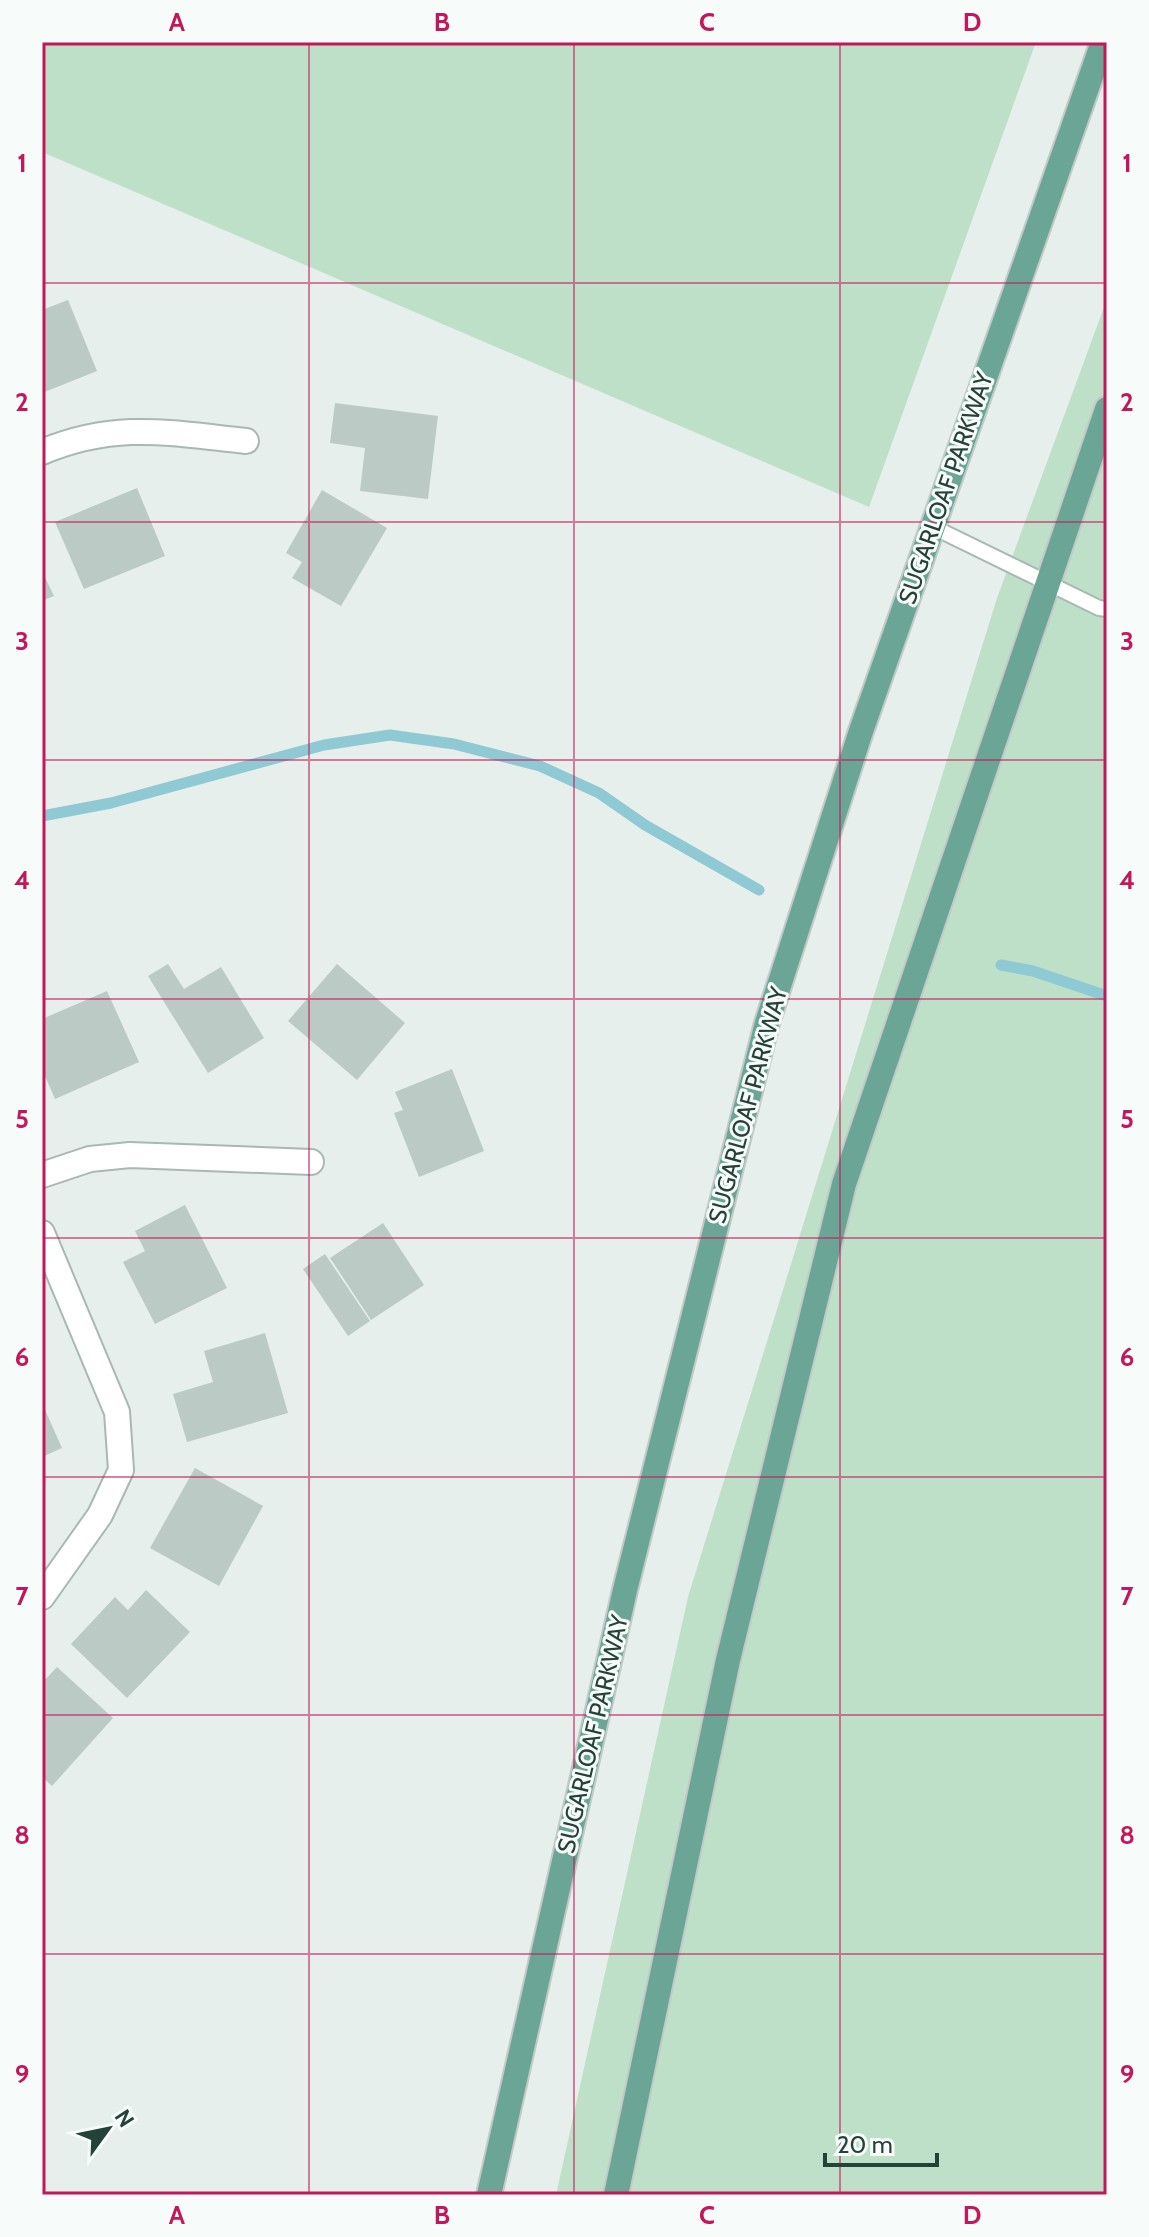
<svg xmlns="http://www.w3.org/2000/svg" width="1149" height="2237" font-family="Cabin,sans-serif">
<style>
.green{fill:#bfe0c8}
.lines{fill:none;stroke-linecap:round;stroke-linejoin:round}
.stream{stroke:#8ec9d4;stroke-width:11}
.building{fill:#bbcac4}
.lane-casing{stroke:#a8b8b2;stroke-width:18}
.street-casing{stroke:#a8b8b2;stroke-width:28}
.primary-casing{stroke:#c2cac8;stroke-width:28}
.lane{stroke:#fff;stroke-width:14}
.street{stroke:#fff;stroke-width:24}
.primary{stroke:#6aa596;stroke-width:24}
.grid{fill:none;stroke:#c2185b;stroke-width:2;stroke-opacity:0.55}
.labels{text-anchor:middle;stroke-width:6;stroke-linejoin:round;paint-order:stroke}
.street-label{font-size:24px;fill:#24423a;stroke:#f7fbf9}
.neatline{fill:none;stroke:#c2185b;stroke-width:3}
.grid-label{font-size:26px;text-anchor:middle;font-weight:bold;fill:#c2185b}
</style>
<rect width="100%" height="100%" fill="#e6efeb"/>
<path class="green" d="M42,42H1036L869,507L42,152Z
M1107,299V2195H556L688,1597L997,598Z"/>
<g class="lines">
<path class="stream" d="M42,816L111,803L324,745L390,735L454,744L540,766L599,793L645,825L759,890
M1001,965L1033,971L1107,996"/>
</g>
<path class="building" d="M68,300L97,371L42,393V310Z
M335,403L438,416L428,499L360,491L365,448L330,443Z
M137,488L165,556L84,589L55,522Z
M322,490L387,528L341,606L292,578L302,562L286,553Z
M42,571L54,596L42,601Z
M168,964L184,989L221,967L264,1038L208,1073L148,976Z
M337,964L405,1023L357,1080L288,1021Z
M107,991L139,1062L55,1099L42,1069V1019Z
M452,1069L484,1151L419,1177L394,1113L403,1110L395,1092Z
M185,1205L227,1288L155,1324L123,1262L145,1251L135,1231Z
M383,1223L424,1285L371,1320L330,1258Z
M325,1254L370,1321L348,1336L303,1269Z
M265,1333L288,1413L187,1442L173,1394L213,1382L204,1351Z
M42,1403L62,1448L42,1457Z
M195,1468L263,1506L219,1586L150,1548Z
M146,1590L190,1632L127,1698L71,1644L115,1597L128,1610Z
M57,1667L113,1718L52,1786L42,1777V1683Z"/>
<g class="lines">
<defs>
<path id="lane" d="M933,527L1099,608L1107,609"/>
<path id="street" d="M42,452C116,421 170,433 246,441
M42,1175L90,1159L130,1155L311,1162
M42,1233L117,1412L121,1470L100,1515L42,1597"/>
<path id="primary" d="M489,2195L625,1590L767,1023L861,731L1103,42
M616,2195L728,1660L844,1184L1107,409"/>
</defs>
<use href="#lane" class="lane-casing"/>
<use href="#street" class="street-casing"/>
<use href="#primary" class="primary-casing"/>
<use href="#lane" class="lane"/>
<use href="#street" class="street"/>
<use href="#primary" class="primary"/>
</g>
<path class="grid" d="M309,42V2195M574,42V2195M840,42V2195M42,283H1107M42,522H1107M42,760H1107M42,999H1107M42,1238H1107M42,1477H1107M42,1715H1107M42,1954H1107"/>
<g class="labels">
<g class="street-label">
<text transform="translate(946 488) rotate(-71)" y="8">SUGARLOAF PARKWAY</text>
<text transform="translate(748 1105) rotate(-75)" y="8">SUGARLOAF PARKWAY</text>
<text transform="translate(593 1734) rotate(-77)" y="8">SUGARLOAF PARKWAY</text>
</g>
</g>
<rect width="1149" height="2237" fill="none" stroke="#f7fbf9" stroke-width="88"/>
<g transform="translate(108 2129) rotate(57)" stroke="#f7fbf9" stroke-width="6" paint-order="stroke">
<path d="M0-6L14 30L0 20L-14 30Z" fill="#24423a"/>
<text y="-12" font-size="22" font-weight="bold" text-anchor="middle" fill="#24423a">N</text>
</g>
<path d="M825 2153v12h112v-12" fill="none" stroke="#24423a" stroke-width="4"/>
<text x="837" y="2153" font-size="24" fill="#24423a" stroke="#f7fbf9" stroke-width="6" paint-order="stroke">20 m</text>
<rect x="44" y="44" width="1061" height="2149" class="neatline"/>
<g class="grid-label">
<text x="177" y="31">A</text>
<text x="442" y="31">B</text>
<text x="707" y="31">C</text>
<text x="972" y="31">D</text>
<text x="22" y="172">1</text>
<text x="1127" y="172">1</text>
<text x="22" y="411">2</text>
<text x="1127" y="411">2</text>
<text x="22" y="650">3</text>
<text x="1127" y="650">3</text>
<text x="22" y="889">4</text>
<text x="1127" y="889">4</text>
<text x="22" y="1128">5</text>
<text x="1127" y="1128">5</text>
<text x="22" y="1366">6</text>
<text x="1127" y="1366">6</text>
<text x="22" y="1605">7</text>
<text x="1127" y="1605">7</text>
<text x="22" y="1844">8</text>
<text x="1127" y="1844">8</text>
<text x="22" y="2083">9</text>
<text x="1127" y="2083">9</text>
<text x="177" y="2224">A</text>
<text x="442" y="2224">B</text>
<text x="707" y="2224">C</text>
<text x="972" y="2224">D</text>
</g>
</svg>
